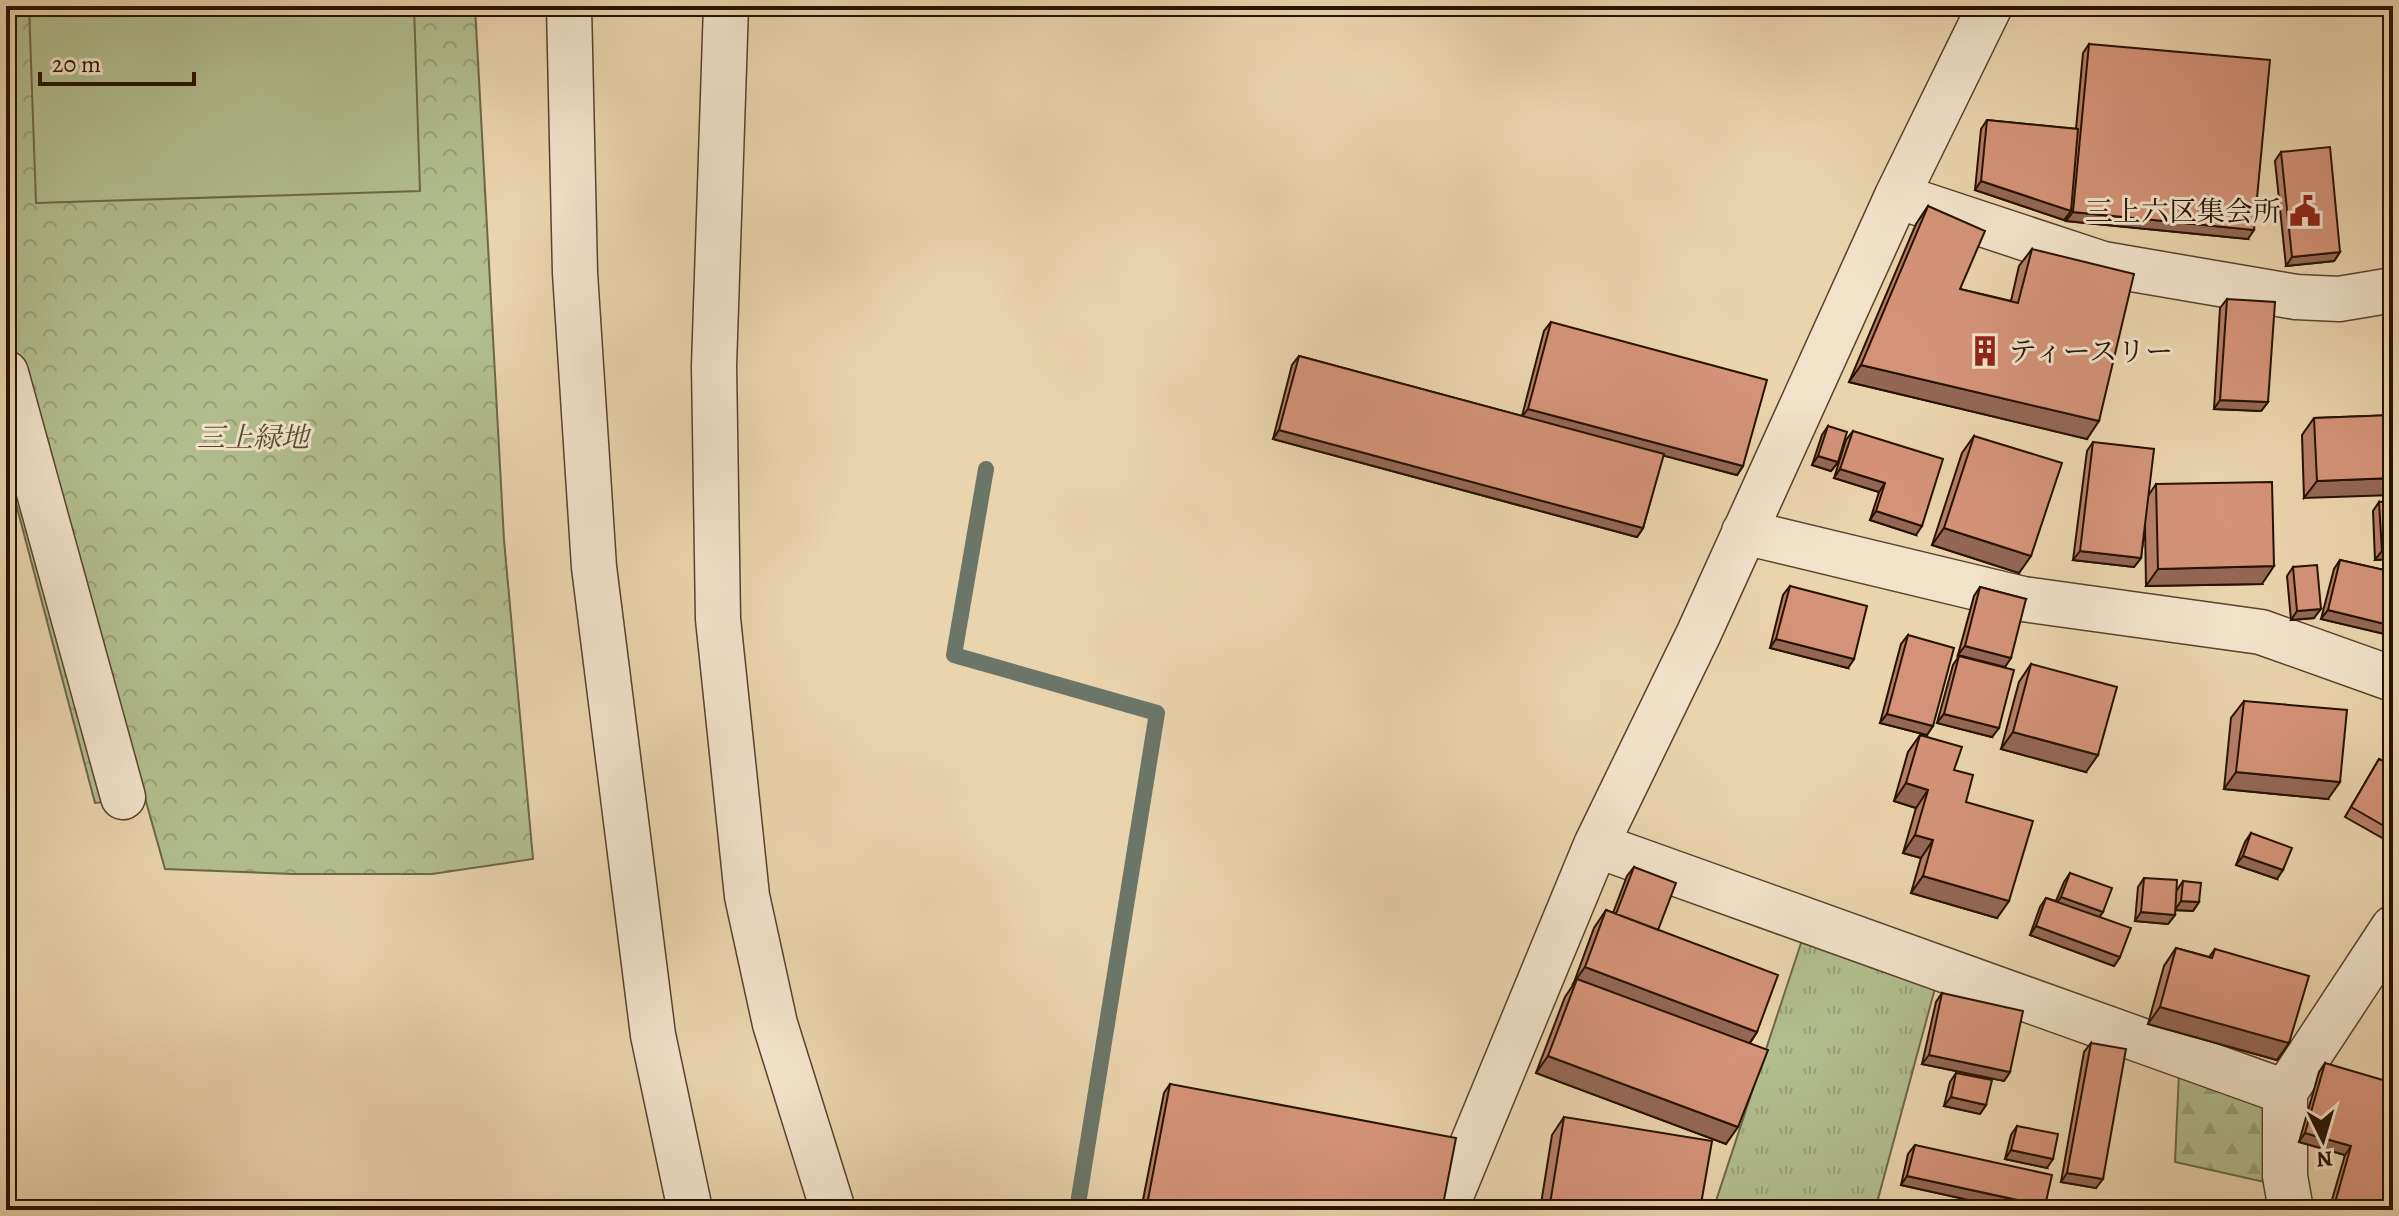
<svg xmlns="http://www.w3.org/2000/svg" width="2399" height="1216" font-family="Alegreya,'Noto Serif JP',serif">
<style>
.grass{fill:url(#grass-tufts);stroke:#6c6848;stroke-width:2}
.forest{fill:url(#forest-firs);stroke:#6c6848;stroke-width:2}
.park{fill:url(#park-crowns);stroke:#6c6848;stroke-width:2}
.garden{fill:#b2be8e;stroke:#6c6848;stroke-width:2}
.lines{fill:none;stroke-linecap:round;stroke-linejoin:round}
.stream{stroke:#6b7669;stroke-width:16}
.minor-casing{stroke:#58422c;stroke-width:47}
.minor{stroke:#f1e3ca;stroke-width:44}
.wall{fill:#b67e68;stroke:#271201;stroke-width:2}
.shaded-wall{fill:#946755;stroke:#271201;stroke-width:2}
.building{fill:#d49379;stroke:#271201;stroke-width:2}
.labels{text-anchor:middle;stroke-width:6;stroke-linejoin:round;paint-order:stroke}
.poi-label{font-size:28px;fill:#271201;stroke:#f1e3ca;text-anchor:end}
.park-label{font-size:28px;font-style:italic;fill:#584e32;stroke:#f1e3ca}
</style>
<defs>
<pattern id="grass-tufts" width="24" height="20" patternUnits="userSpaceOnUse" patternTransform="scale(2)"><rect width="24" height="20" fill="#b2be8e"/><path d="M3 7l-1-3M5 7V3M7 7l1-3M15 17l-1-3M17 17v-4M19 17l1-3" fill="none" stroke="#99a279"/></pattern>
<pattern id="forest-firs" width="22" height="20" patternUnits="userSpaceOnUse" patternTransform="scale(2)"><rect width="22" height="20" fill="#b2be8e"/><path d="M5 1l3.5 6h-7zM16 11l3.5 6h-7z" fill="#99a279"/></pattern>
<pattern id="park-crowns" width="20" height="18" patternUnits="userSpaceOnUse" patternTransform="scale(2)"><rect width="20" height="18" fill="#b2be8e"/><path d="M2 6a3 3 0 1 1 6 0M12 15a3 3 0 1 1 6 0" fill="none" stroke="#99a279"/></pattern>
</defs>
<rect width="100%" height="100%" fill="#ead4ad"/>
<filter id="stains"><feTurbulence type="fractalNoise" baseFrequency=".0025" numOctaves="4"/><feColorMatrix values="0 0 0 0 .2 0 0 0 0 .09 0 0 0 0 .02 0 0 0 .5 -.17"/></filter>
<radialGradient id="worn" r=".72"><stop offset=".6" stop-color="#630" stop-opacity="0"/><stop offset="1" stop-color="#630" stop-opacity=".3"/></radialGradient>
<path class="grass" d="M1803,937L1937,981L1875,1210H1713Z"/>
<path class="forest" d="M2179,1072L2271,1101L2269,1183L2175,1162Z"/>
<path class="park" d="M6,6H475L504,540L533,859L432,874H293L165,869L145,798L95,803L6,466Z"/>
<path class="garden" d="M29,6H414L420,191L36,203Z"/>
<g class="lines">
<path class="stream" d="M986,469L954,655L1157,713L1077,1210"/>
<defs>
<path id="minor" d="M569,6L575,273L594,567L653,1035L690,1210
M726,6L714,366L718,619L747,896L775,1024L833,1210
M1897,196L2103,264L2296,297L2339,299L2393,290
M6,373L123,797
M1744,532L2023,599L2261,632L2393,679
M1596,845L2285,1092
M1445,1210L1596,845L1699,633L1897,196L1990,6
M2291,1210L2285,1176V1092L2393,928"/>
</defs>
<use href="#minor" class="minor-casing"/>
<use href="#minor" class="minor"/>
</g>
<path class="wall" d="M2089,44L2248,239L2066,221L2067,217L2064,220L1975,190L1981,129L1987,120L2076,129L2083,53Z
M2281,152L2340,252L2334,261L2286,266L2275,161Z
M1928,206L1960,289L2011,301L2019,266L2032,249L2087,439L1849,382L1916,224Z
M2227,299L2268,402L2261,411L2214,409L2220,308Z
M1551,322L1743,466L1737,475L1663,455L1643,528L1637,537L1273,439L1292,365L1299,356L1522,416L1544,331Z
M2393,415L2304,498L2302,435L2314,418Z
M1828,426L1838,462L1831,471L1812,465L1822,435Z
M1853,431L1916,535L1870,520L1879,492L1834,478L1846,440Z
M1974,436L2019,573L1932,545L1962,453Z
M2093,442L2148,496L2156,484L2262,584L2146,586L2145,525L2141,558L2134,567L2073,560L2087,451Z
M2379,502L2393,559L2375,560L2373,511Z
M2340,560L2393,572V636L2321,619L2334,569Z
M2293,567L2314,618L2291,620L2287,576Z
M1790,586L1848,668L1770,648L1783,595Z
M1980,587L2026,599L1958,655L1974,596Z
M1908,635L1927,735L1880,723L1901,644Z
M1959,656L1992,737L1937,723L1953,665Z
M2031,664L2086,772L2001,749L2019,682Z
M2244,701L2328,799L2224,789L2231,718Z
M1920,735L1954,770L1966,802L1997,918L1911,893L1921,858L1903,853L1916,808L1894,801L1908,752Z
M2379,759L2393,766V844L2345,817Z
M2251,833L2277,879L2236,865L2245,842Z
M1634,867L1658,930L1757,1032L1750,1043L1726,1144L1536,1073L1565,997L1573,985L1594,928L1606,910L1613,913L1627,876Z
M2070,873L2103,912L2099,917L2120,957L2114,966L2030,935L2040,907L2046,898L2056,901L2064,882Z
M2144,878L2177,890L2183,881L2199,902L2193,911L2175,910V915L2168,924L2135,921L2138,887Z
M2176,948L2209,957L2215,949L2289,1043L2277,1060L2148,1024L2164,966Z
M1942,993L2010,1072L2004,1081L1922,1064L1936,1002Z
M2091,1043L2096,1188L2061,1182L2084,1052Z
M2325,1063L2393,1210H2329L2345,1155L2299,1142L2319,1072Z
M1956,1073L1986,1105L1980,1114L1944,1106L1950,1082Z
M1170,1084L1442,1210H1141L1164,1093Z
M1564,1117L1700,1210H1540L1552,1135Z
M2017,1126L2047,1168L2005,1159L2011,1135Z
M1915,1145L2045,1206L2042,1210H2014L1901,1185L1908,1154Z"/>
<path class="shaded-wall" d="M1981,181L2071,211L2064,220L1975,190Z
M2073,212L2254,230L2248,239L2066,221Z
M2340,252L2334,261L2286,266L2292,257Z
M1861,365L2099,421L2087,439L1849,382Z
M2220,400L2268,402L2261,411L2214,409Z
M1528,409L1743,466L1737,475L1521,418Z
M1279,430L1643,528L1637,537L1273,439Z
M1818,456L1838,462L1831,471L1812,465Z
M1840,469L1885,483L1879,492L1834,478Z
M2393,478V495L2304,498L2317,481Z
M1876,511L1922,526L1916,535L1870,520Z
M1944,528L2031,556L2019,573L1932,545Z
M2393,550V559L2375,560L2382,551Z
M2080,551L2141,558L2134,567L2073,560Z
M2274,566L2262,584L2146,586L2158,569Z
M2321,609L2314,618L2291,620L2297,611Z
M2328,610L2393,626V636L2321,619Z
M1776,639L1854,659L1848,668L1770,648Z
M1965,646L2011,658L2005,667L1958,655Z
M1887,714L1933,726L1927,735L1880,723Z
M1944,714L1999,728L1992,737L1937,723Z
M2013,732L2098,755L2086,772L2001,749Z
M2236,772L2340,782L2328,799L2224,789Z
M1906,783L1928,790L1916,808L1894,801Z
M1915,835L1933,840L1921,858L1903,853Z
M2243,856L2283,870L2277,879L2236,865Z
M1923,876L2009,901L1997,918L1911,893Z
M2061,897L2103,912L2096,921L2055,906Z
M2181,901L2199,902L2193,911L2175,910Z
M2141,912L2175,915L2168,924L2135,921Z
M2036,926L2120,957L2114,966L2030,935Z
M1585,967L1757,1032L1745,1050L1577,979L1572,985Z
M2160,1007L2289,1043L2277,1060L2148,1024Z
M1929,1055L2010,1072L2004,1081L1922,1064Z
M1548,1056L1738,1127L1726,1144L1536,1073Z
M1951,1097L1986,1105L1980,1114L1944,1106Z
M2305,1133L2351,1146L2345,1155L2299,1142Z
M2011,1150L2053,1159L2047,1168L2005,1159Z
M2067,1173L2103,1179L2096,1188L2061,1182Z
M1907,1176L2045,1206L2042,1210H2014L1901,1185Z
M1550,1204L1590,1210H1546Z"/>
<path class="building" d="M2089,44L2270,60L2254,230L2073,212Z
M1987,120L2078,129L2071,211L1981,181Z
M2330,147L2340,252L2292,257L2281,152Z
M1928,206L1985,231L1960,289L2018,303L2032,249L2134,274L2099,421L1861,365Z
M2227,299L2275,302L2268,402L2220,400Z
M1551,322L1767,380L1743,466L1528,409Z
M1299,356L1664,454L1643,528L1279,430Z
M2393,415V478L2317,481L2314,418Z
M1828,426L1847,432L1838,462L1818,456Z
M1853,431L1943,459L1922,526L1876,511L1885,483L1840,469Z
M1974,436L2062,463L2031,556L1944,528Z
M2093,442L2154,449L2141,558L2080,551Z
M2272,482L2274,566L2158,569L2156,484Z
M2393,501V550L2382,551L2379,502Z
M2340,560L2393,572V626L2328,610Z
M2317,565L2321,609L2297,611L2293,567Z
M1790,586L1867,606L1854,659L1776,639Z
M1980,587L2026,599L2011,658L1965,646Z
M1908,635L1954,648L1933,726L1887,714Z
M1959,656L2014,670L1999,728L1944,714Z
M2031,664L2117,687L2098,755L2013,732Z
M2244,701L2347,710L2340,782L2236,772Z
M1920,735L1962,747L1954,770L1973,775L1966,802L2033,821L2009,901L1923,876L1933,840L1915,835L1928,790L1906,783Z
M2379,759L2393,766V831L2351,807Z
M2251,833L2292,848L2283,870L2243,856Z
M1634,867L1676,883L1658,930L1616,914Z
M2070,873L2112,888L2103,912L2061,897Z
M2144,878L2177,880L2175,915L2141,912Z
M2183,881L2201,883L2199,902L2181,901Z
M2046,898L2131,928L2120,957L2036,926Z
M1606,910L1778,975L1757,1032L1585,967Z
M2176,948L2212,958L2215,949L2309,976L2289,1043L2160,1007Z
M1577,979L1768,1050L1738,1127L1548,1056Z
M1942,993L2023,1011L2010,1072L1929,1055Z
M2091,1043L2126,1049L2103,1179L2067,1173Z
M2325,1063L2393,1083V1210H2333L2351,1146L2305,1133Z
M1956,1073L1992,1080L1986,1105L1951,1097Z
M1170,1084L1456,1138L1442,1210H1146Z
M1564,1117L1712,1141L1700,1210H1590L1550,1204Z
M2017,1126L2058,1134L2053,1159L2011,1150Z
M1915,1145L2052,1175L2045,1206L1907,1176Z"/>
<defs>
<symbol id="civic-bare" viewBox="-9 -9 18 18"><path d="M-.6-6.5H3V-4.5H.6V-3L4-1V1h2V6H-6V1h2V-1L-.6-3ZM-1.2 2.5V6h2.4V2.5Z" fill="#8f2418" stroke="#f1e3ca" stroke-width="2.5" paint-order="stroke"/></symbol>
<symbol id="building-bare" viewBox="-9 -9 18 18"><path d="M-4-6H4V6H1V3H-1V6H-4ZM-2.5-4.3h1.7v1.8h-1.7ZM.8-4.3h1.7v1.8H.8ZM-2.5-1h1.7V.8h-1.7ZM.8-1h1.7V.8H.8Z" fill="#8f2418" stroke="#f1e3ca" stroke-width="2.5" paint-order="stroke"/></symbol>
</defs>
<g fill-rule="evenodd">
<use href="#civic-bare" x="2283" y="189" width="44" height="44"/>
<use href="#building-bare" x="1963" y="329" width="44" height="44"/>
</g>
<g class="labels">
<g class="poi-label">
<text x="2281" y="221">三上六区集会所</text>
<text x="2009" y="361" text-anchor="start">ティースリー</text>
</g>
<g class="park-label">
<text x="253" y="447">三上緑地</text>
</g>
</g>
<rect width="2399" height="1216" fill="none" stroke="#ead4ad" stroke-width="32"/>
<rect x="8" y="8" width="2383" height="1200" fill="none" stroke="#271201" stroke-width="4"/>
<rect x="16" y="16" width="2367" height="1184" fill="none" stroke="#271201" stroke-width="2"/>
<g transform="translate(2323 1140) rotate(175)" stroke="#f1e3ca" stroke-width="6" paint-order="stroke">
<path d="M0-6L14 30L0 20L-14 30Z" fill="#271201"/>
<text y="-12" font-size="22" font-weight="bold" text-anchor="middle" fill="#271201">N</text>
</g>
<path d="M40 72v12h154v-12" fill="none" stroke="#271201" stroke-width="4"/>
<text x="52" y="72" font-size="24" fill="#271201" stroke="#f1e3ca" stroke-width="6" paint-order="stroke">20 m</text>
<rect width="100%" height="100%" filter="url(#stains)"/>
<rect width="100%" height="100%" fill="url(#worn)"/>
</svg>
